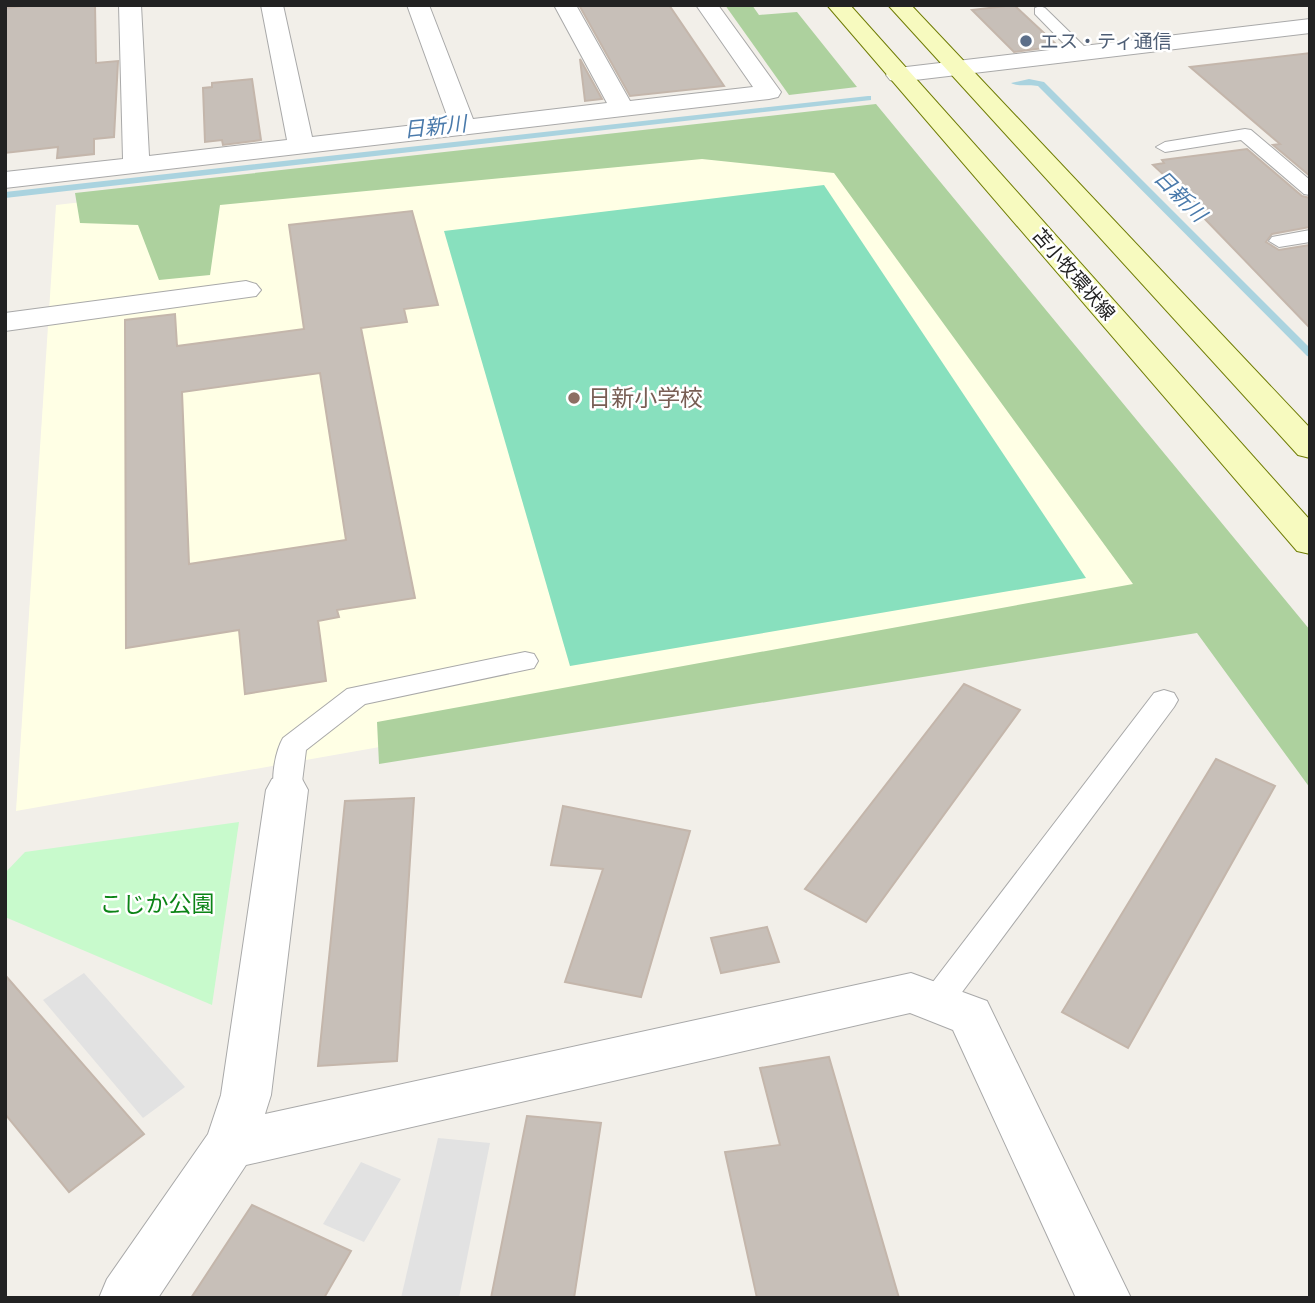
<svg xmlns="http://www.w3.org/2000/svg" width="1315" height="1303" font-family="Karla,'Noto Sans JP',sans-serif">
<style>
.education{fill:#ffffe5}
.forest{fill:#add19e}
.park{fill:#c8facc}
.pitch{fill:#88e0be}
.parking{fill:#e2e2e2}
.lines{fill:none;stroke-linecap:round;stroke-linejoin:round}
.stream{fill:#aad3df;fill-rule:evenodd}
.building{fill:#c7bfb8;stroke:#c4b6ab;stroke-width:2;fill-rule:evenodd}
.service-casing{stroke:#a9a9a9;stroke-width:2}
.minor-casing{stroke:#a9a9a9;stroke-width:2}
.tertiary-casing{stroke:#a9a9a9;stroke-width:2}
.secondary-casing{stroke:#707d05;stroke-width:2}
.service{fill:#fff;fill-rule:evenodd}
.minor{fill:#fff;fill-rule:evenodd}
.tertiary{fill:#fff;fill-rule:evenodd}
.secondary{fill:#f7fabf;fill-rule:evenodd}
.service-dot{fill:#5c6f8a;stroke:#fff;stroke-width:2.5}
.education-dot{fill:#8d6e63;stroke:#fff;stroke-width:2.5}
.labels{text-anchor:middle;stroke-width:5;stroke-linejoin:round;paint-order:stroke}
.far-service-label{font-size:19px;fill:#4e5e75;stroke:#fff;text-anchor:start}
.far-street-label{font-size:19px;fill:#222;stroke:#fff}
.far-water-label{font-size:21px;font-style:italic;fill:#4a7aab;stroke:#fff}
.education-label{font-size:23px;fill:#785e54;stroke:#fff;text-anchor:start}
.park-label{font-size:23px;fill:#0c8416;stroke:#fff}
</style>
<rect width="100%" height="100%" fill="#f2efe9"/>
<path class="education" d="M874,112L1261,592L16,811L56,205Z"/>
<path class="forest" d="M725,5H752L759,15L797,12L857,87L789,95Z
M876,104L1310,630V788L1197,633L379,764L377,722L1133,584L834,173L702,159L220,205L210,275L159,280L138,225L80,223L75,193Z"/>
<path class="park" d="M239,822L212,1005L5,917V873L25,852Z"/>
<path class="pitch" d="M824,185L1086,578L570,666L444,231Z"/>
<path class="parking" d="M84,973L185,1087L143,1118L43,1000Z
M438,1138L490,1143L459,1298H401Z
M361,1162L401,1179L364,1242L323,1224Z"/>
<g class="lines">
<path class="stream" d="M1029,79L1044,82L1310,348V357L1307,356L1038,86C1030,84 1017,87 1011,83Z
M868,96H871V100L5,198V192Z"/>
</g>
<path class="building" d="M33,5H95L96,63L118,61L114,137L94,139V154L57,158L58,147L5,153V8Z
M579,5H669L724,86L630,96Z
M1014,5L1058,46L1014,52L972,10Z
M1310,53V176L1273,145L1280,144L1190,67Z
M580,59L602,99L585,101Z
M252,79L261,140L223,145L222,140L205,142L203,88L212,87V83Z
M1247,149L1302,196L1310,198V227L1272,234L1266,242L1279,250L1310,245V328L1203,217L1208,216L1153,165L1164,163L1162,160Z
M412,211L438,305L404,309L407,322L361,328L415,598L337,610L339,617L318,621L326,681L245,694L239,630L126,648L125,320L175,314L177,346L304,329L289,225ZM320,373L346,540L189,564L182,392Z
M964,684L1020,710L866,922L805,889Z
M1216,759L1275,786L1128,1048L1062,1012Z
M414,798L397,1061L318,1066L345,801Z
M563,806L690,831L641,997L565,982L603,869L551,865Z
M767,927L779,962L721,973L711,938Z
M5,975L144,1134L69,1192L5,1114Z
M829,1057L899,1298H757L725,1152L780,1145L760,1068Z
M527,1116L601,1123L574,1298H491Z
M252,1205L351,1251L324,1298H191Z"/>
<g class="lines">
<defs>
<path id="service" d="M1040,6L1045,8L1088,50V56H1076L1035,14V8Z
M1245,129L1251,130L1310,180V195L1304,194L1241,140L1165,152L1156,147L1165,142Z
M1310,230V242L1279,247L1269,241L1272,237Z
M525,652L534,654L538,661L534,668L365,704L306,750L301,790L297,798L287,801L277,798C269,784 275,752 283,738L347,689Z
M1164,690L1174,693L1178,700L1174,707L948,1011L937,1015L926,1011L921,1001L926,991L1154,693Z"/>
<path id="minor" d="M119,5H141L149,156L287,140L261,5H283L312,137L449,121L407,5H429L473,119L607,103L554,5H576L630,101L753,87L696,5H718L781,92L778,97L769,99L5,188V172L123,159Z
M1310,19V33L898,82L890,80L886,75L890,70L898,68Z
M287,774L302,779L308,790L271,1095L265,1114L911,973L987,1001L1131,1298H1076L953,1030L910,1013L246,1165L158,1298H99L107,1279L208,1134L221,1095L266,790L272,779Z"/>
<path id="tertiary" d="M246,281L256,284L261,290L256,296L5,331V313Z"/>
<path id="secondary" d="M827,5H850L1310,520V554L1297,551Z
M888,5H911L1310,428V458L1298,455Z"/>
</defs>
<use href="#service" class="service-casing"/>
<use href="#minor" class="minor-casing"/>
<use href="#tertiary" class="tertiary-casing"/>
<use href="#secondary" class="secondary-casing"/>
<use href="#service" class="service"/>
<use href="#minor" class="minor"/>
<use href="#tertiary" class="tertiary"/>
<use href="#secondary" class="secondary"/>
</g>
<circle class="service-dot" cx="1026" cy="41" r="7"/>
<circle class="education-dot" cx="574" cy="398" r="7"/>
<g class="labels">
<g class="far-service-label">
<text x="1040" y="48">エス・ティ通信</text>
</g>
<g class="far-street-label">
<text transform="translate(1074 274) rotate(49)" y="7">苫小牧環状線</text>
</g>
<g class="far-water-label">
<text transform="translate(435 127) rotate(-6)" y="7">日新川</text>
<text transform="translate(1180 196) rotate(45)" y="7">日新川</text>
</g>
<g class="education-label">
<text x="588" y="406">日新小学校</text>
</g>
<g class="park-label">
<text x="157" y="912">こじか公園</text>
</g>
</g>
<rect width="1315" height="1303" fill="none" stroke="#222222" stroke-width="14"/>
</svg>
